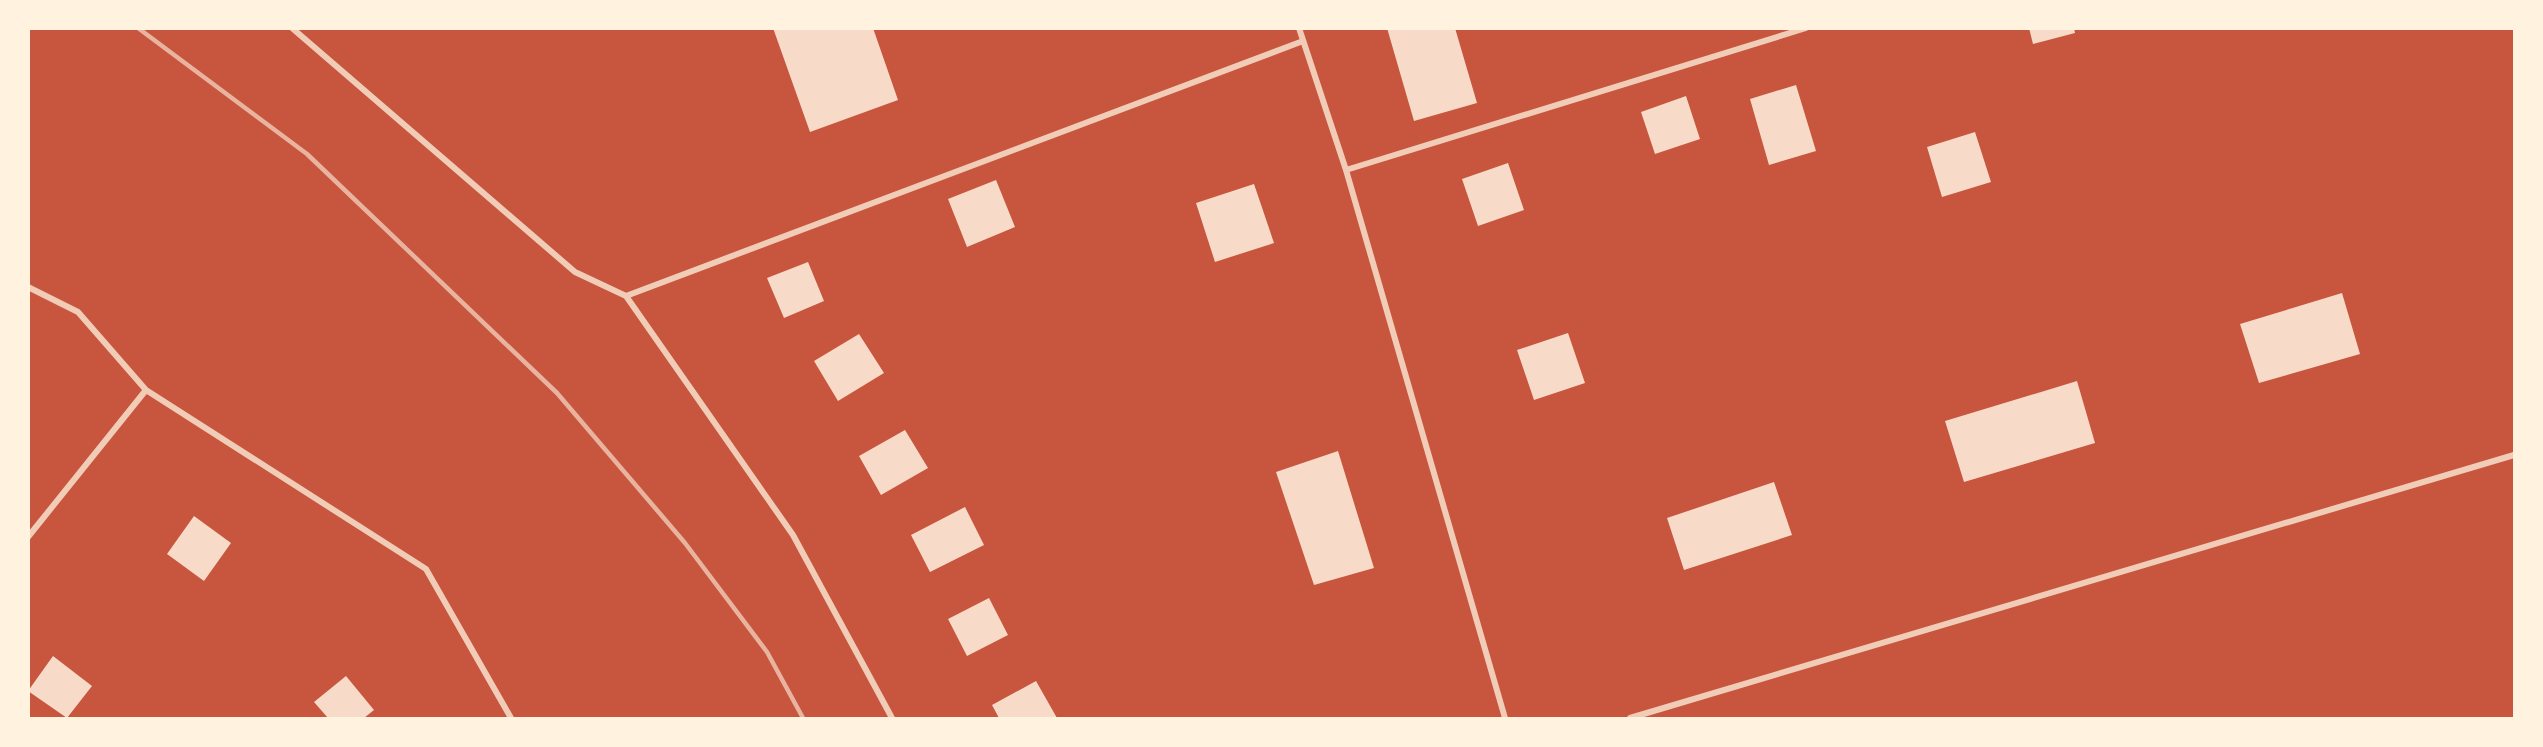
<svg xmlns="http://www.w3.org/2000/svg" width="2543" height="747" font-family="Rubik,sans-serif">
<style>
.building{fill:#f7dbc8}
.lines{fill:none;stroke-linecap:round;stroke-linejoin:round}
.minor{stroke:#f1ccb7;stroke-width:6}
.rail{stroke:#e9b49f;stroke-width:4.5}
</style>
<rect width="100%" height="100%" fill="#c8553d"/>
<path class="building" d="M773,28H873L898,100L810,132Z
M1387,28H1455L1477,103L1414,121Z
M2029,28H2074L2075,33L2033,44Z
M1796,85L1816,151L1769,165L1750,99Z
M1686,96L1700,139L1655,154L1641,112Z
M1975,132L1991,182L1942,197L1927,147Z
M1508,163L1524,210L1478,226L1462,179Z
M996,180L1015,227L967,247L948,199Z
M1254,184L1274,243L1215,262L1196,203Z
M808,262L824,301L784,318L767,278Z
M2342,293L2360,354L2259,383L2240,324Z
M1568,333L1585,383L1534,400L1517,350Z
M859,334L884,373L838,401L814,361Z
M2077,381L2095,443L1964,482L1945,421Z
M905,430L928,468L881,495L859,456Z
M1338,451L1374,568L1314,585L1276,472Z
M1774,482L1792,535L1684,570L1667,518Z
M965,507L984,545L930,572L911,535Z
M194,516L231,543L204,581L167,554Z
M989,598L1008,635L967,656L948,619Z
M53,656L92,686L67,718L28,691Z
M346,676L374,710L364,718H328L314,702Z
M1036,681L1057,718H999L992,705Z"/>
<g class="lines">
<path class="minor" d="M292,28L575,272L626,296L793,535L892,718
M1299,28L1346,170L1505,718
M1346,170L1806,28
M28,287L78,312L146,390L426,569L511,718
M626,296L1303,41
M28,537L146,390
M1630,718L2514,455"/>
<path class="rail" d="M138,28L307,154L557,393L685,543L767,652L803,718"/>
</g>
<rect width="2543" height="747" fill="none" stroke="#fff3e0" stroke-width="60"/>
</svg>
